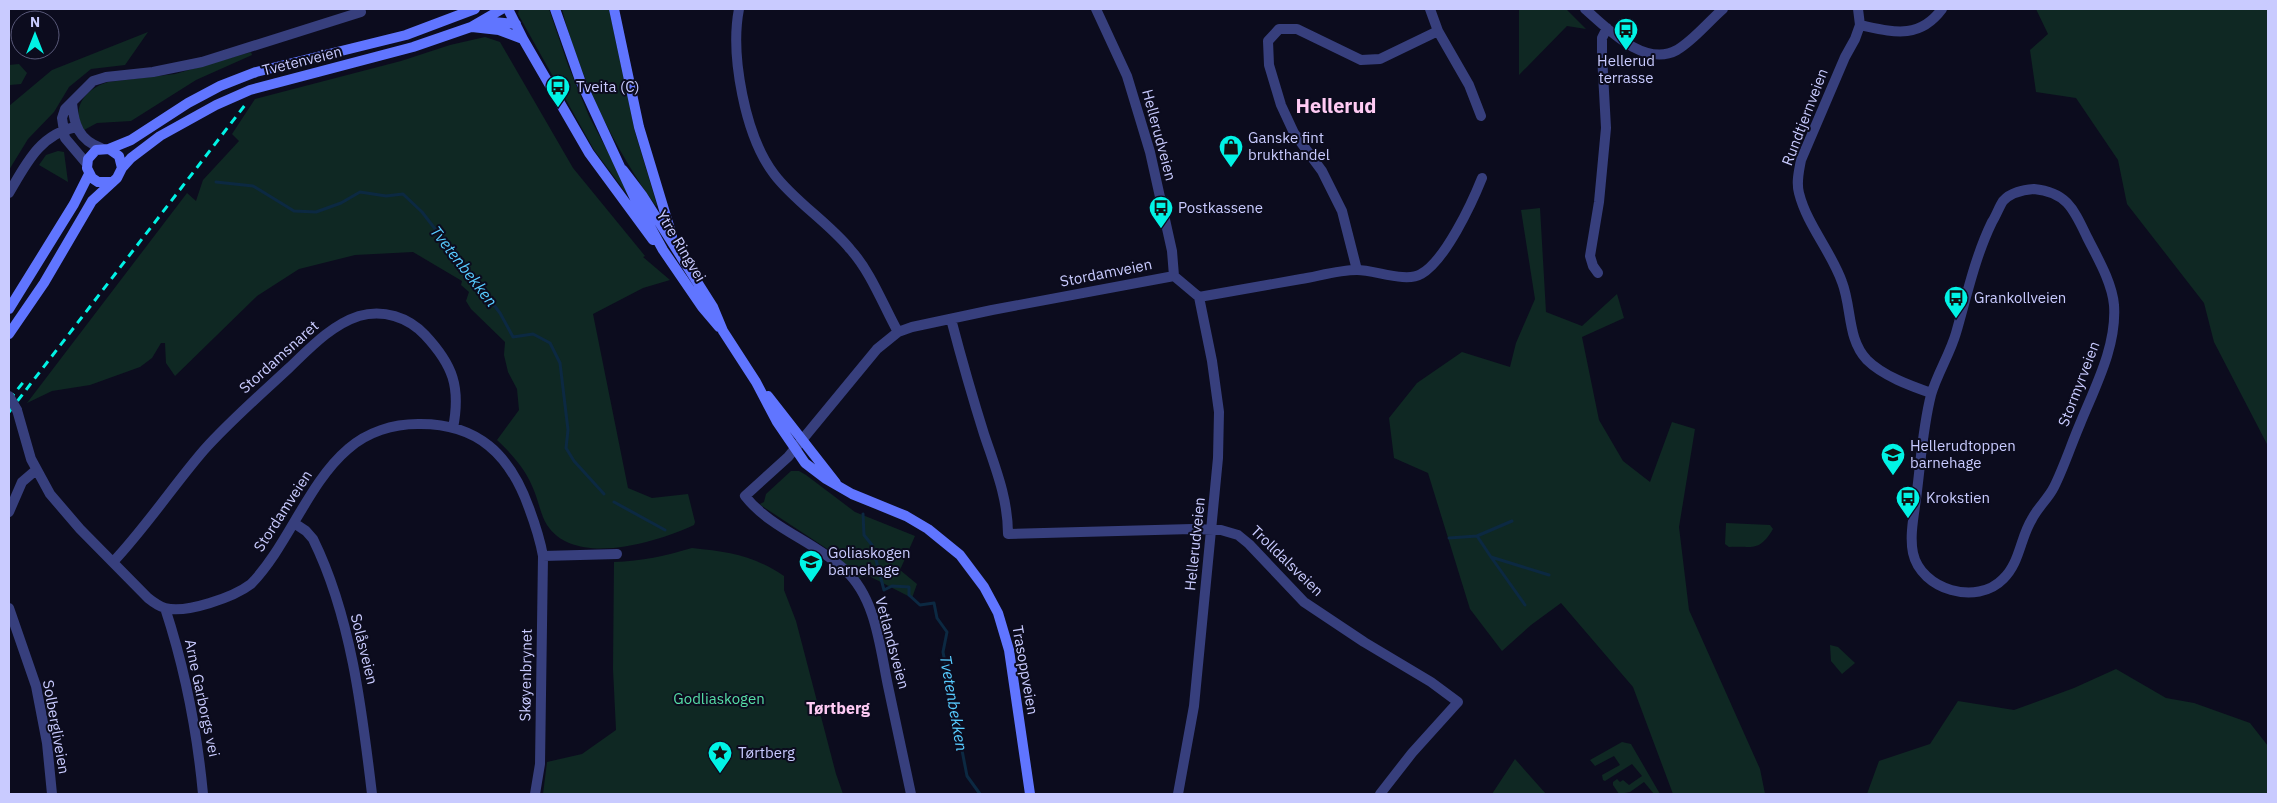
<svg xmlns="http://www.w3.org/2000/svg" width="2277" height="803" font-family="'IBM Plex Sans',sans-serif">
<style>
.green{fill:#0f2823}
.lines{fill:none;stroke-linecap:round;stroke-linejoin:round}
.stream{stroke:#0c2942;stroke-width:3}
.minor{stroke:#373f7d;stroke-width:10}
.secondary{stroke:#6075ff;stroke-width:10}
.rail{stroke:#01f3e5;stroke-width:3;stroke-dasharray:8 6;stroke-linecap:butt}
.minor-bridge{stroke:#373f7d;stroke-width:10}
.labels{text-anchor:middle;stroke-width:4;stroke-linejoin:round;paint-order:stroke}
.street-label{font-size:15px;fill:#c9cbff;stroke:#0c0c1e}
.poi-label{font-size:15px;fill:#c9cbff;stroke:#0c0c1e;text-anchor:start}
.park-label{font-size:15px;fill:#56dea7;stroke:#0c0c1e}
.water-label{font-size:16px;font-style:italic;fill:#57cbff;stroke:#0c0c1e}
.neighbourhood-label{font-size:16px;font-weight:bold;fill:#ffcbf4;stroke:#0c0c1e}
.district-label{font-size:20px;font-weight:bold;fill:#ffcbf4;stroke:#0c0c1e}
</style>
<rect width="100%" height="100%" fill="#0c0c1e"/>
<path class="green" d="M519,9H549L568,65L589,116L638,209L594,150L518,14Z
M562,9H609L635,132L657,205L656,206C616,152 578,74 562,9Z
M1519,9H1566L1586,29L1567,26L1519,75Z
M2036,9H2268V446L2214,342L2204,303L2127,204L2118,160L2076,98L2036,92L2030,50L2048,34Z
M148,32L125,65L91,69L69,87L54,112L28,139L9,170V106L52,70Z
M485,37L500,42L573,168L645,256L643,257L670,280L643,288L593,314L628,488L652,498L688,494L695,522L694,525C657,542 575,568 547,525C541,515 539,504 535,493C527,471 514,456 497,440L519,410L517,389L508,372L504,355L505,342L471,309L466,301L469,292L461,285L462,281L413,252L355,255L299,269L257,296L175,376L166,363L165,343H161L152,358L140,367L90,385L52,391L27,403L187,193L196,201L203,180L239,141L232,134L255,99L401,61L450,45Z
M251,52L252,55L196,80L131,121L97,123L84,130C69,108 87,88 108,82L175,74Z
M19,64L27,73L21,84L10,85L9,65Z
M58,151L64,152L68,182L39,165L46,155Z
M1540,208L1546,312L1582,326L1617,294L1624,318L1582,337L1599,420L1623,461L1650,482L1672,422L1695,429L1679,527L1689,610L1760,769L1765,794H1673L1633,687L1561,603L1531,625L1502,651L1470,609L1428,473L1394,458L1389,418L1417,383L1462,352L1510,367L1516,343L1535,299L1521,210Z
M791,471H799L806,475L855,512L915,536L900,570L917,584L912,598L869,576L857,578L835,554L762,506L760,504L764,502L766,494Z
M1726,523L1770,525L1773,529C1759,552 1754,546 1729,547L1725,544Z
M692,548C729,552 753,555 784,576V590L796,621L836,774L843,794H543L547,762L582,754L616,730L613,669L614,562C642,561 665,556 692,548Z
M1830,645L1838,647L1855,663L1842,674L1831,661Z
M2116,669L2166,698L2194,703L2250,723L2268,746V794H1867L1879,761L1930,744L1958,701L2014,710L2074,688Z
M1622,742L1631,744L1660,794H1654L1644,782L1630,792L1619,794L1613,785V782L1617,779L1620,782L1623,780L1629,785L1642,776L1632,764L1605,781L1603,780L1602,775L1620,765L1614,756L1595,766L1590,760Z
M1515,759L1546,794H1492Z"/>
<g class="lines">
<path class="stream" d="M216,182L253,186L294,211L316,212L341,203L360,192L386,196L403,194L422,212L500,313L513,337L533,334L550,343L560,363L568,430L566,448L574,461L604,494
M614,502L665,530
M863,514L864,535L872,545L884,590L892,586L909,587V595L920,605L934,603L937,618L947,632L943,652L967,776L980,794
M1477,536L1512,521
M1449,538L1477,536L1491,557L1549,575
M1491,557L1525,605"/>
<path class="minor" d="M739,9C730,55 745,136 774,174C794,201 828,222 850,249C871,272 883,305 898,332
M1096,9L1127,76L1150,152L1172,251L1174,276
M1585,9C1607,28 1644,68 1677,50C1694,40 1708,22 1723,9
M1858,9L1860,25L1855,39L1845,57L1801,160C1799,171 1796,182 1799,193C1807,225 1831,251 1842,282C1852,308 1847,339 1867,360C1883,376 1911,386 1931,393
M1860,25C1893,32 1919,40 1942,9
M1438,31L1469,85L1481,116
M72,103C74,125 79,140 101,148
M87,164L65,138L62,118L65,109L93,81L106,77L153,72L202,62L361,12
M2034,189C2067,192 2074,210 2087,237C2097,257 2112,282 2114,305C2117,346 2095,387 2080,424C2071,445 2064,467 2054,487C2048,499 2038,507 2032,519C2020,538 2020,563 2003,579C1977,606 1921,590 1913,553C1909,534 1915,511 1917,491C1921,459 1923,426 1931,395C1937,374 1950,354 1956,333C1967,295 1975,257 1992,222C1996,216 1999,207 2003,201C2011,192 2023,190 2034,189Z
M9,193C26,164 40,134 76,127
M1357,270L1342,211L1322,171L1294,133L1281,105L1269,65L1268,41L1279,29H1297L1361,60L1380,59L1438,31L1430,9
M1598,273L1593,266L1590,256L1599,202L1606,128L1602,55V38L1607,28
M1199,297C1233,291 1267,285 1301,279C1319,276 1339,270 1357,270C1375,270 1406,283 1421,274C1445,261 1472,203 1482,178
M951,319C961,357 972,396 984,434C995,467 1008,498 1008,534L1192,529L1221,530L1238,535L1249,544L1304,602L1364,642L1431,682L1458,702L1412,753L1380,794
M17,410L31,459L50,494L80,529L148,598C153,602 158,606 165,608C186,614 234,597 251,584C288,546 308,483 348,449C367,432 393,424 418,424C478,423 510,455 529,508C535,524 540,539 543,556L540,764L535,794
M9,512L22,482L36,470
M294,523L306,531L313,539C351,616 362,710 372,794
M543,556L617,554
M113,562C146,527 173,486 204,450C230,421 260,395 289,368C309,349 331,325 359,316C383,309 408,317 425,335C453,365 461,387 453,428
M9,608L36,686L47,743L52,794
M165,608C185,669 197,730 203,794
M911,794C903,758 896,722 888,686C880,648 876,598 845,570C814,541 771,529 745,496L788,457L877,349L898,332L912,327L992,310L1174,276L1199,297
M1178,794L1194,706L1218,458L1219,412L1212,361L1199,297"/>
<path class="secondary" d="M508,9L523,39L589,153L653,240
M555,9L580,80L635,199L663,250L702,307L719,327
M614,9L639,127L672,236
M482,21L516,24
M472,27L499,30L523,39
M109,149L119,156L122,168
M623,170L642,195L713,307L723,331L756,382L777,422L805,463L826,479L852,494L906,516L928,529L960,555L984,587L998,613L1009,650L1030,794
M110,182H98L92,178L87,168L88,159L96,150L109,149L131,140L188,103L220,86L256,72L406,35L475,9
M9,309L74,204L89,174
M9,334L44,283L92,201L117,178L122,168L131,158L160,136L216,105L250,90L413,47L471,27L502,9
M768,396L836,483"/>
<path class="rail" d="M9,400L25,380
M9,412L245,105"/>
<path class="minor-bridge" d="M9,396L17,410"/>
</g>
<defs>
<symbol id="bus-pin" viewBox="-11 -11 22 30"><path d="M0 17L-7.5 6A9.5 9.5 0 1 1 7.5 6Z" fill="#01f3e5" stroke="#0c0c1e"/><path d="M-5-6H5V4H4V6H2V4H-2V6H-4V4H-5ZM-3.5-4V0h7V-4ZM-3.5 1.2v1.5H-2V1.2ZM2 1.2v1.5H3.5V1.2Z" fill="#111"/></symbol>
<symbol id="shop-pin" viewBox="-11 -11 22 30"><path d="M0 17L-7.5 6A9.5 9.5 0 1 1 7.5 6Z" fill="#01f3e5" stroke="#0c0c1e"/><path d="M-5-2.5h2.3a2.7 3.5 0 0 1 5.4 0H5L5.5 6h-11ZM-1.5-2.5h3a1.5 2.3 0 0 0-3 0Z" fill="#111"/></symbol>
<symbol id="school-pin" viewBox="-11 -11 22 30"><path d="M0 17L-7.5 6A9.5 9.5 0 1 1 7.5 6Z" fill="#01f3e5" stroke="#0c0c1e"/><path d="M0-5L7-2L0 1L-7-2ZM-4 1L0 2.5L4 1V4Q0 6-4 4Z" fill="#111"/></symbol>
<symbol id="sight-pin" viewBox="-11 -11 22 30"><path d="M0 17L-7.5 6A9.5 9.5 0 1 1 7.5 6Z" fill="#01f3e5" stroke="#0c0c1e"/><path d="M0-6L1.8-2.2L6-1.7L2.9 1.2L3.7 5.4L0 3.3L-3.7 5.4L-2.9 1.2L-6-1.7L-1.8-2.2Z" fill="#111"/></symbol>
</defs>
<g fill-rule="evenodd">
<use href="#bus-pin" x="1612" y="16" width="28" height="38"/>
<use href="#bus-pin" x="544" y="73" width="28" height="38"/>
<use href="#shop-pin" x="1217" y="133" width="28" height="38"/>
<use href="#bus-pin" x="1147" y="194" width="28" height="38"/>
<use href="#bus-pin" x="1942" y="284" width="28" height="38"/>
<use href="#school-pin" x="1879" y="441" width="28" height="38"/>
<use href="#bus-pin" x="1894" y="484" width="28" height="38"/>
<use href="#school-pin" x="797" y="548" width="28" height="38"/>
<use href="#sight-pin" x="706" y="739" width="28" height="38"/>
</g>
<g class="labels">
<g class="street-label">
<text transform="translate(302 61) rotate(-14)" y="5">Tvetenveien</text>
<text transform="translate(1805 117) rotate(-69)" y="5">Rundtjernveien</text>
<text transform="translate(1159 135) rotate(75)" y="5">Hellerudveien</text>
<text transform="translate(681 246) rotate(59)" y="5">Ytre Ringvei</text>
<text transform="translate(1106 273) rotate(-11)" y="5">Stordamveien</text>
<text transform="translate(279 357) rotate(-42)" y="5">Stordamsnaret</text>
<text transform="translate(2079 384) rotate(-69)" y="5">Stormyrveien</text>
<text transform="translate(283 511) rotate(-57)" y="5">Stordamveien</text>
<text transform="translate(1195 544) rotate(-84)" y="5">Hellerudveien</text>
<text transform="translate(1287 561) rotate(44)" y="5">Trolldalsveien</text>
<text transform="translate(892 643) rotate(75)" y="5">Vetlandsveien</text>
<text transform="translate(364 649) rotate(76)" y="5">Solåsveien</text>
<text transform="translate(1025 670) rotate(80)" y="5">Trasoppveien</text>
<text transform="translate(526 675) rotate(-89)" y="5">Skøyenbrynet</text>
<text transform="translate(202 698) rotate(78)" y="5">Arne Garborgs vei</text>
<text transform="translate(56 727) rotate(80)" y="5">Solbergliveien</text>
</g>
<g class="poi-label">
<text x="1626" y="66" text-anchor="middle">Hellerud<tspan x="1626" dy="17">terrasse</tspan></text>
<text x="576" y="92">Tveita (C)</text>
<text x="1248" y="143">Ganske fint<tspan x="1248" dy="17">brukthandel</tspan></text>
<text x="1178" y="213">Postkassene</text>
<text x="1974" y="303">Grankollveien</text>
<text x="1910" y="451">Hellerudtoppen<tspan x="1910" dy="17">barnehage</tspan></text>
<text x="1926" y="503">Krokstien</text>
<text x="828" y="558">Goliaskogen<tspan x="828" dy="17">barnehage</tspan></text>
<text x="738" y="758">Tørtberg</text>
</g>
<g class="park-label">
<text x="719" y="704">Godliaskogen</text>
</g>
<g class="water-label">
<text transform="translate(464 266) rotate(52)" y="6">Tvetenbekken</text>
<text transform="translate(954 703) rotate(80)" y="6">Tvetenbekken</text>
</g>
<g class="neighbourhood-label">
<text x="838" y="714">Tørtberg</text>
</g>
<g class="district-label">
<text x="1336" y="113">Hellerud</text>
</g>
</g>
<rect width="2277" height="803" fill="none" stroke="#c9cbff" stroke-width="20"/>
<g transform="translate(35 35)"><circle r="24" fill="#0c0c1e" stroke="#585878"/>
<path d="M0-4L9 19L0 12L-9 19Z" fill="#01f3e5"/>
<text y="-8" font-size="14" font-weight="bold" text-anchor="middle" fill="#c9cbff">N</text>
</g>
</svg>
